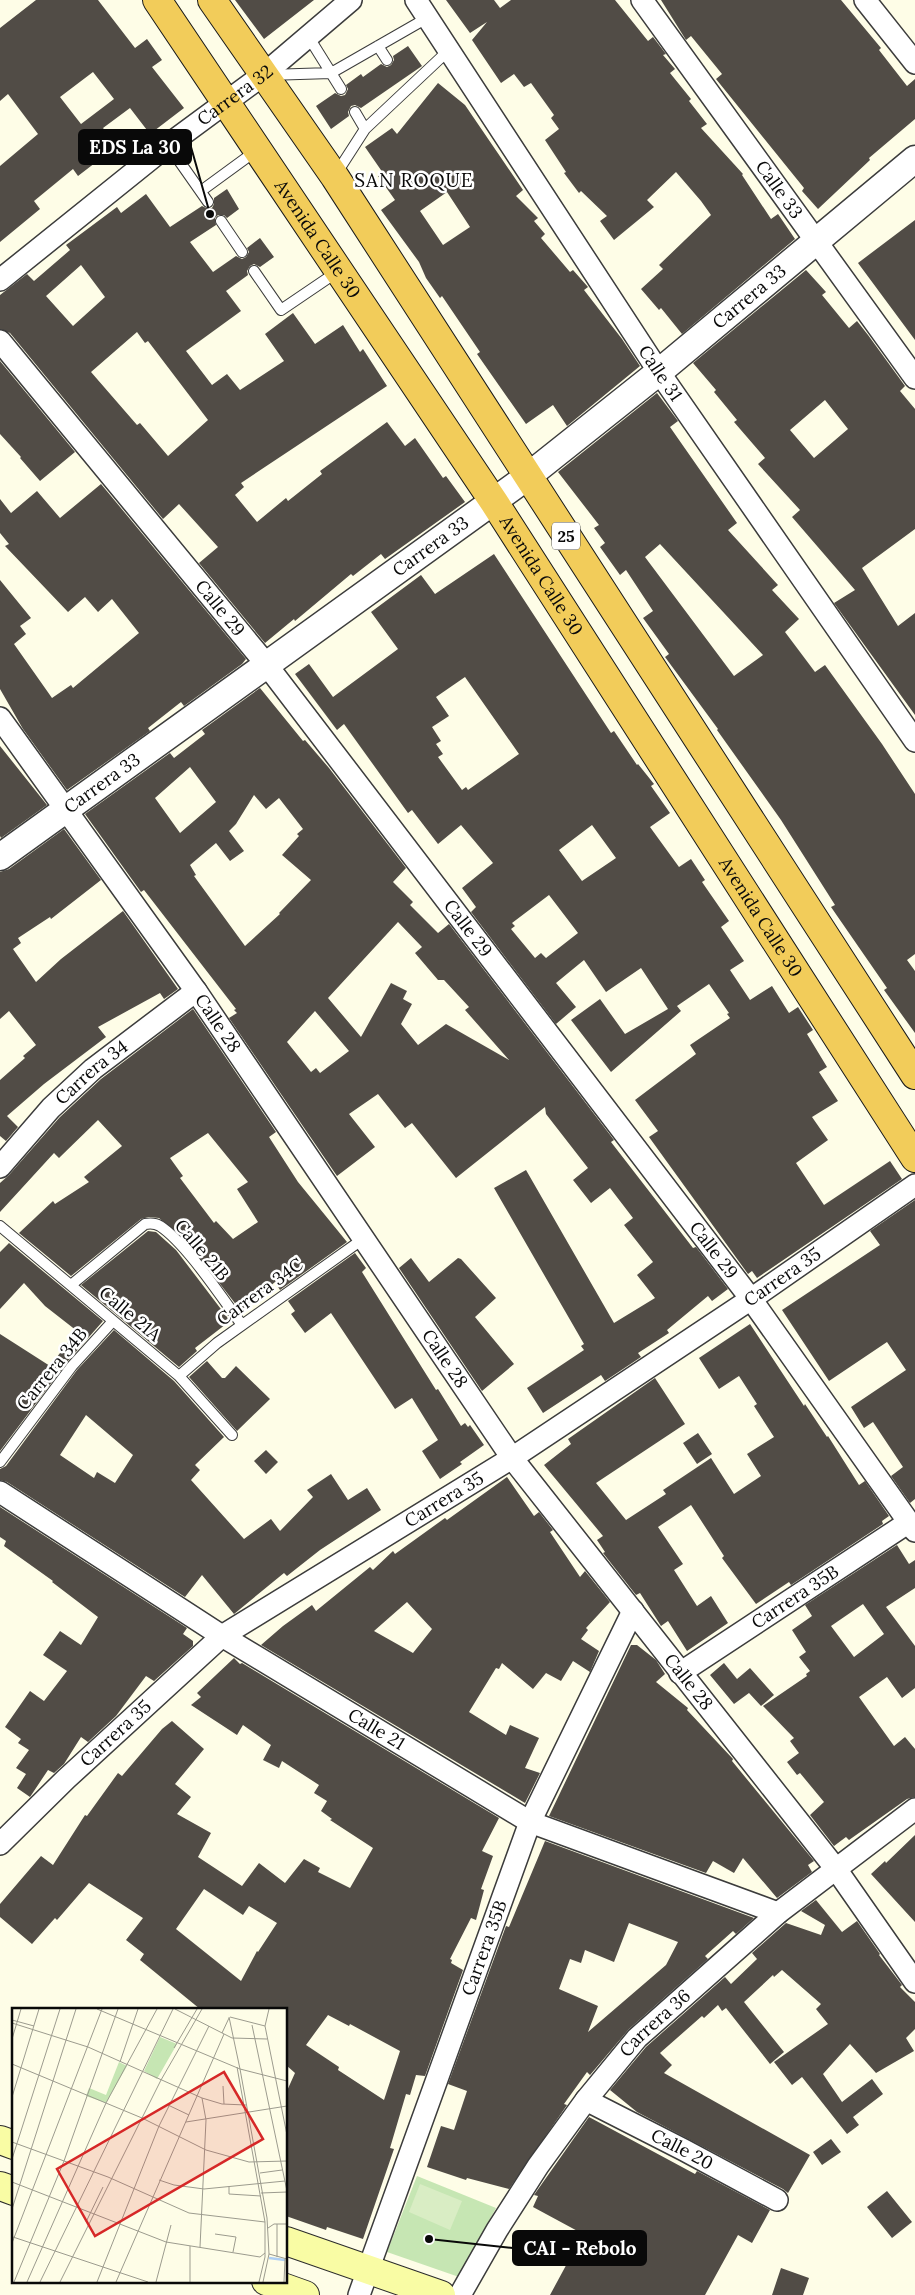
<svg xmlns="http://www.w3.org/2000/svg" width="915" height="2295" font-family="Lora,serif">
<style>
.green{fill:#c6e6b3}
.pitch{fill:#d9edc4}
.building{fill:#514c46;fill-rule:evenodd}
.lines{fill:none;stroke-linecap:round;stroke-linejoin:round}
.service-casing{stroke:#3c3c3c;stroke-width:12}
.minor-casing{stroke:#3c3c3c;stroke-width:24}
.tertiary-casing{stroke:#3c3c3c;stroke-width:29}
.secondary-casing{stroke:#2b2b2b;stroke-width:30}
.trunk-casing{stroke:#1a1a1a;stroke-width:30}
.service{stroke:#fff;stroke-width:10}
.minor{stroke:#fff;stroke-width:21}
.tertiary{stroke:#fff;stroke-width:26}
.secondary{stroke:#f9fca4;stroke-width:28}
.trunk{stroke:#f2cc5a;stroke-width:28}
.labels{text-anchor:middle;stroke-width:5;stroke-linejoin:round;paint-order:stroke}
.shield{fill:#fff;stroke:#535353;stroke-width:1}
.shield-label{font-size:16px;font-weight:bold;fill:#090909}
.street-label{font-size:18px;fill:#090909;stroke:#fff}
.neighbourhood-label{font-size:19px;letter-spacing:1px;fill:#090909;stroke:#fff}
.inset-river{fill:none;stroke:#aecff3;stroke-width:2.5}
.inset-road{fill:none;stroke:#9c9b8e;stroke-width:1}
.view{fill:#d62828;fill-opacity:0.15;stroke:#d62828;stroke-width:2.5}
.inset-edge{fill:none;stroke:#090909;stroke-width:2.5}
.leader{fill:none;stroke:#090909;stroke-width:2}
.callout-dot{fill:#090909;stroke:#fff;stroke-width:2}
.callout{fill:#090909;stroke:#090909;stroke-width:2}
.callout-label{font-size:19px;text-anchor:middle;font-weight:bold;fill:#fff}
</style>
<rect width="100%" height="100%" fill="#fefde7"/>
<path class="green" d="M417,2176L496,2208L459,2277L387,2252Z"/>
<path class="pitch" d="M420,2184L462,2201L450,2230L409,2212Z"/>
<path class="building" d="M36,0H98L135,48L147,39L162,60L152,67L184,108L150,134L130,108L103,128L117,146L78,176L73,169L34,201L40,209L0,242V166L38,134L8,94L0,101V28ZM93,72L114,99L81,124L60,97Z
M235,0H314L264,39Z
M446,0H494L500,8L511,0H615L648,41L653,37L666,54L663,55L675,69L670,73L691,99L689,101L707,124L701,128L743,174L742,175L771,219L778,214L795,239L682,334L661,308L659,310L641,289L663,269L659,265L711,215L701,201L676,172L647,200L654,207L614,240L600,221L607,216L581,191L579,193L564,173L566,172L545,140L559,129L551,118L554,115L531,83L524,87L514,74L501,83L472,40L487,22L470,33Z
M661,0H841L881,48L879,50L907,86L915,79V119L869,158L870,160L818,209L802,191L804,188L716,79L722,74L691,36L686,40Z
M408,46L422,66L361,108L355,105L351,106L348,112L349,116L331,129L316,106L335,93L341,96L345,95L348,89L346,85L361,74L363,77L381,64L387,67L391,65L394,60L393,56Z
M438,83L465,105L523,190L516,196L538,218L534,221L545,234L541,238L570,272L573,270L588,287L584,290L622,339L640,366L567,426L553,405L526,424L477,354L480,352L442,296L440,298L426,278L419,262L381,210L395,200L378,176L383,173L365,147L392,128L397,134ZM447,192L470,227L443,245L420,211Z
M227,189L239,209L227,218L224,215H218L215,218L216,225L190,242L213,272L236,256L242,259L246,257L249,252L247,248L260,238L274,257L260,267L254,264L250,266L247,271L248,275L226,291L241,311L186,351L212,385L227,374L240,390L284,361L265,334L293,313L315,344L343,325L360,352L363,349L387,386L241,483L244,487L235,495L257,522L286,498L288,501L322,474L320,471L387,422L405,446L415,438L443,478L446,476L465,502L385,559L381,554L353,576L351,574L295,621L294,619L265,643L199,563L218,547L179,504L163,519L10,333L0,329V295L27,274L34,281L70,250L66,245L117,207L121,213L146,194L170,227L202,206L206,208H212L214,204V198ZM81,265L105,297L73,326L46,296ZM137,332L145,343L148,341L208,420L168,456L140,423L137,425L91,372Z
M915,220V340L858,263Z
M806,270L826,292L822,295L849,328L857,321L868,335L905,386L900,391L915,409V529L862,568L898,626L915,613V715L834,603L855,590L792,517L800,510L758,464L765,458L734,422L737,420L714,392L716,390L693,363ZM825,400L848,429L814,458L790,430Z
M0,361L75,452L40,481L20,458L21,457L0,434Z
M657,393L678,421L670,427L737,523L728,530L778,585L772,590L799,619L785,632L815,672L825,665L882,744L915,794V954L907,960L915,971V1033L884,990L887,988L831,907L835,905L781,820L717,730L718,729L665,657L669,654L643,618L653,611L626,570L620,575L600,547L605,543L594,528L599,525L558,472ZM660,544L763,655L734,676L645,557Z
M101,484L246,659L242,664L184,706L181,702L148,728L150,731L67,790L23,729L0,689V580L31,618L20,626L26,634L14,644L52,698L71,685L73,688L139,633L112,599L98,612L85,597L68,612L5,546L9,544L0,533V499L11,513L37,491L60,518Z
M494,554L611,733L614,731L637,765L638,764L654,784L651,786L670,813L650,827L679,867L691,859L705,880L702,882L729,921L721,927L744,961L730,970L750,1000L772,986L789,1013L798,1007L813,1030L807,1034L827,1067L819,1072L838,1101L812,1117L828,1140L796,1163L824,1205L890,1161L902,1179L757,1278L752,1271L748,1274L649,1137L658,1131L635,1100L696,1054L690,1045L730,1018L727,1014L729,1013L709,984L677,1006L681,1011L611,1072L571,1020L600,999L625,1034L668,1009L641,968L606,992L584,960L556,983L576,1007L556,1024L471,912L476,907L462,888L493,863L461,825L438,844L412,810L408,813L344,724L337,730L295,674L309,664L333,697L398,649L371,612L421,575L435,594ZM465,677L519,754L468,790L466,787L462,790L438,757L443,754L436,744L441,741L432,727L449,716L436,697ZM592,825L616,858L582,881L559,850ZM549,895L578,933L546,958L541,953L535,958L511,929L515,926L512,923Z
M260,688L303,741L305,740L329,768L406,868L393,882L413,902L410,905L438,933L449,924L614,1140L611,1142L693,1248L696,1247L728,1289L712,1301L708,1296L667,1330L669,1333L638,1353L641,1357L605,1381L601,1375L543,1413L527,1388L584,1350L581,1346L584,1344L494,1188L526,1170L614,1323L655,1298L637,1275L653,1262L624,1225L633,1218L610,1188L591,1203L573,1180L588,1168L546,1114L545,1107L456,1178L412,1123L405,1128L378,1094L349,1114L375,1147L337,1176L229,1018L237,1013L234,1010L236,1009L144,890L141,892L85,814L170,753L174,758L205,734L202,730ZM190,767L216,802L180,833L155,798ZM254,795L266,809L279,798L303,829L297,834L299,836L282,855L311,880L279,913L280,914L245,946L194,876L196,875L190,865L216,843L230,861L244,851L229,831L236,824ZM398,922L422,947L415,953L438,980H444L469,1007L465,1010L509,1060L446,1024L418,1045L401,1024L412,1004L403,999L407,991L391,983L361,1037L328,998ZM315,1011L349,1051L320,1073L316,1068L311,1072L287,1042Z
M0,746L47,805L1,838L0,836Z
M64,829L101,880L51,919L50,917L18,938L21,943L13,949L36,982L61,959L123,911L178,989L164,999L160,993L98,1027L106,1037L44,1084L7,1116L18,1127L6,1141L0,1136V1080L25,1058L23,1056L36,1045L9,1011L0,1019V872L9,869Z
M193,1009L276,1132L269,1137L298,1182L347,1242L280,1290L275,1282L241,1311L186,1240L159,1218L149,1217L141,1219L71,1276L19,1233L53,1201L55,1204L89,1182L84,1177L122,1146L98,1120L59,1158L54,1153L0,1212V1183L9,1175L60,1117L101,1079ZM208,1133L248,1182L237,1189L258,1222L233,1239L216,1221L214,1223L180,1178L183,1176L170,1158Z
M915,1200V1499L910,1503L891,1476L903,1467L873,1422L864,1428L851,1407L906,1370L887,1342L829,1381L782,1310L880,1245L870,1231Z
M148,1231L156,1232L176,1250L230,1321L195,1348L197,1351L179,1367L81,1285Z
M9,1243L103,1321L67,1362L0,1451V1334L50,1366L77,1331L45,1306L24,1283L0,1309V1252Z
M355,1253L366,1268L362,1272L436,1390L438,1389L461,1426L465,1423L468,1427L470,1425L484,1445L460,1462L462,1464L440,1479L422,1451L438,1440L412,1398L395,1409L331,1313L305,1333L291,1314L295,1311L288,1301Z
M411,1258L429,1282L458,1258L461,1259L496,1298L475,1317L514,1364L482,1391L399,1268Z
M750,1324L804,1406L805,1404L827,1437L828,1436L859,1485L865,1481L889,1516L882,1521L883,1524L791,1585L789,1582L756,1604L722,1558L724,1556L691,1505L658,1527L683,1564L674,1570L697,1606L711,1596L728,1623L687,1651L668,1621L661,1626L640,1593L636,1595L603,1553L605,1552L597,1540L603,1536L544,1465L571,1444L568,1439L655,1378L685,1424L596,1483L626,1520L666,1494L663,1490L711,1458L734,1494L761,1476L747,1454L774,1437L754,1406L757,1404L739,1376L719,1389L699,1358Z
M114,1330L174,1381L224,1437L195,1465L200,1470L191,1480L244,1539L271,1519L280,1531L313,1497L307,1490L331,1474L348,1500L367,1488L381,1510L320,1550L287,1576L284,1573L234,1614L202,1575L185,1597L7,1482L0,1480V1469L6,1466L77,1370ZM86,1415L133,1455L115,1483L97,1472L94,1478L60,1455Z
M207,1361L222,1378H225L236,1366L270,1399L237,1431L189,1377Z
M698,1433L712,1454L697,1464L683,1443Z
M266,1450L278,1462L266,1474L254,1461Z
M507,1477L534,1516L539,1512L553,1530L550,1532L580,1577L585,1571L610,1602L586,1628L588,1630L581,1639L599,1651L590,1672L573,1661L561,1681L546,1673L533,1689L502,1663L499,1669L496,1668L469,1712L506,1735L510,1725L539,1738L525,1768L540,1773L525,1803L261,1645L283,1626L312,1605L316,1611L370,1567L373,1570L393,1551L395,1554L445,1518L447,1520ZM407,1602L432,1629L413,1653L374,1631Z
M0,1507L187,1628L183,1634L193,1641V1646L154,1681L146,1676L116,1716L88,1742L81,1737L64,1764L54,1773L48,1770L30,1797L17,1788L26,1774L16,1768L29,1750L18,1743L21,1739L5,1727L30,1691L44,1701L67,1671L43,1655L60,1631L81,1645L98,1617L52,1582L53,1581L4,1546L6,1541L0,1537Z
M897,1545L909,1564L915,1560V1588L886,1607L915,1646V1688L902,1698L887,1677L859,1697L894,1746L905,1737L915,1749V1797L907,1799L849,1840L846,1837L834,1846L810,1815L824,1802L800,1773L797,1775L787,1762L799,1753L790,1741L794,1738L763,1706L807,1676L806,1674L810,1671L799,1657L806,1652L792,1630L812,1616L805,1605ZM863,1604L884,1634L854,1657L831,1626Z
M631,1645H637L656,1660L665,1674L656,1682L688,1708L687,1710L733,1759L732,1761L814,1861L808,1865L812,1872L777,1898L743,1858L734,1873L713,1861L706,1873L549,1816Z
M234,1658L240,1664L242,1663L499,1818L482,1851L493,1856L481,1889L484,1890L476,1920L471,1918L450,1959L452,1960L451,1963L463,1970L425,2076L416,2075L410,2095L406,2094L390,2148L394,2149L363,2239L327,2227L326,2230L286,2216V2093L295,2073L286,2065V2009H200L140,1960L144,1954L126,1940L143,1918L89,1883L57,1920L55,1918L32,1944L0,1917V1904L41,1856L53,1865L85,1815L87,1816L118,1773L122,1776L162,1729L172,1721L204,1749L175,1784L191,1797L177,1814L211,1833L198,1857L242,1886L259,1863L285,1883L304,1859L320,1868L318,1872L350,1888L373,1848L330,1820L332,1819L321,1811L327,1801L314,1793L319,1785L282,1761L279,1768L263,1760L271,1745L243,1725L237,1735L191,1705L201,1697L197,1693ZM204,1889L243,1915L249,1906L277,1923L258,1952L257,1951L241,1981L176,1929ZM328,2015L349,2026L350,2024L400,2051L384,2100L338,2070L339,2067L306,2045Z
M724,1663L737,1679L750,1668L774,1695L761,1706L749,1693L734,1704L710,1675Z
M915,1835V1922L871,1874L885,1861L886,1863Z
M545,1841L754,1918L736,1934L733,1931L705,1956L708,1959L629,2029L590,2075L587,2072L564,2104L567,2105L509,2189L467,2178L466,2180L427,2167L441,2126L454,2130L467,2091L448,2084L506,1926L509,1927ZM629,1923L678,1942L666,1965L588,2032L598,2006L559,1989L570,1959L581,1963L585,1950L614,1962Z
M816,1900L842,1932L857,1921L880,1954L879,1955L902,1985L900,1987L915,2002V2029L906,2038L914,2051L876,2073L850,2044L823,2074L842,2102L872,2079L883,2094L853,2117L859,2125L847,2134L802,2077L792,2085L774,2062L828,2024L816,2009L821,2004L782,1970L774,1977L773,1975L744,2002L784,2052L770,2064L726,2008L722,2011L718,2005L704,2018L702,2016L660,2053L672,2065L664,2073L810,2155L788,2193L783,2189L637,2112L610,2090L646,2047L725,1977L731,1984L757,1959L752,1953L786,1923L821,1935L825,1925L801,1911Z
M589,2117L695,2174L697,2171L770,2210L752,2243L738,2235L705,2295H550L583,2234L533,2207L538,2196L534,2195Z
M831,2139L841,2152L822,2165L813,2152Z
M887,2191L912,2222L892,2238L867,2207Z
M781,2268L809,2278L803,2295H772Z"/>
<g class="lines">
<defs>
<path id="service" d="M308,36L341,89
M378,46L387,60
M268,75L331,73L427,18
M355,112L365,129
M168,145L208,202
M336,174L365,129L449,50
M201,191L257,150
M221,221L242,252
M254,271L281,310L337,272
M0,1226L179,1376L232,1435
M71,1285L145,1224C151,1223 155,1223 160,1226C186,1243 222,1298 242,1325
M179,1376L217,1343L363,1239
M0,1462L72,1366L113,1321"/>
<g id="minor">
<path id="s1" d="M416,0L659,372L915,741"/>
<path id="s2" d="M642,0L915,378"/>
<path d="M865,0L915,63"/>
<path id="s3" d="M0,280L168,145L263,75L351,0"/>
<path id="s4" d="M0,341L266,664L751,1299L915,1531"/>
<path id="s5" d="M0,718L196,991L512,1458L836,1869L915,1982"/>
<path id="s6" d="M0,1167L51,1108L93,1069L196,991"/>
<path id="s7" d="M0,1492L222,1636L530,1822L778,1913"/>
<path id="s8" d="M680,1673L909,1522"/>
<path id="s9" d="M0,1844L66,1779L222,1636L512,1458L751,1299L915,1185"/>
<path id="s10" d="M586,2100L684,2150L777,2200"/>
<path id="s11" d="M359,2295L530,1822L633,1611"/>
<path id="s12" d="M460,2295L497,2230L538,2166L586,2100L637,2038L778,1913L915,1809"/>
</g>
<g id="tertiary">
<path id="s13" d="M0,857L527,477L659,372L915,159"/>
</g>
<path id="secondary" d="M0,2140L14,2145
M0,2186L14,2191
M286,2241L441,2295
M266,2281L305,2295"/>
<g id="trunk">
<path id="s14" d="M157,0L494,502L915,1158"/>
<path d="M212,0L335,177L915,1075"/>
</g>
</defs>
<use href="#service" class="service-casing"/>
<use href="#minor" class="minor-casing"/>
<use href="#tertiary" class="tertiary-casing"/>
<use href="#secondary" class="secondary-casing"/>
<use href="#trunk" class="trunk-casing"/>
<use href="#service" class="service"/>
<use href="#minor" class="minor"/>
<use href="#tertiary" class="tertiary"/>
<use href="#secondary" class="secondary"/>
<use href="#trunk" class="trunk"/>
</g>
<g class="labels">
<rect class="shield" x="552" y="522.5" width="28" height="27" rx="4"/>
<g class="shield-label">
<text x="566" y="542">25</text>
</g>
<g class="street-label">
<text dy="6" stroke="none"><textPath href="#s3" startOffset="299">Carrera 32</textPath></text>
<text dy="6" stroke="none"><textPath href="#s2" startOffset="234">Calle 33</textPath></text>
<text dy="6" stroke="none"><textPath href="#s14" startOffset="288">Avenida Calle 30</textPath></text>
<text dy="6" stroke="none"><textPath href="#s13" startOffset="936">Carrera 33</textPath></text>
<text dy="6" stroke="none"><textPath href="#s1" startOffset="446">Calle 31</textPath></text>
<text dy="6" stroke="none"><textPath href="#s13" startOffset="531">Carrera 33</textPath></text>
<text dy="6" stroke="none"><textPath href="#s14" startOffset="692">Avenida Calle 30</textPath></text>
<text dy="6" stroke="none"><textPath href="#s4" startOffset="346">Calle 29</textPath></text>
<text dy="6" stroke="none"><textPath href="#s13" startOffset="126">Carrera 33</textPath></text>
<text dy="6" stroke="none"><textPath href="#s14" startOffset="1098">Avenida Calle 30</textPath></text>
<text dy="6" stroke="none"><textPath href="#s4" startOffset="751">Calle 29</textPath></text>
<text dy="6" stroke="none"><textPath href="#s5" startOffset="375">Calle 28</textPath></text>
<text dy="6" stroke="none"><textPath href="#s6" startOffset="132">Carrera 34</textPath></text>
<text transform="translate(202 1250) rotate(50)" y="6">Calle 21B</text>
<text dy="6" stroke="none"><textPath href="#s4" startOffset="1156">Calle 29</textPath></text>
<text dy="6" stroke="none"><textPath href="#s9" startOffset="970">Carrera 35</textPath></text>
<text transform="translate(260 1292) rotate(-36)" y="6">Carrera 34C</text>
<text transform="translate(130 1314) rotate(40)" y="6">Calle 21A</text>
<text dy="6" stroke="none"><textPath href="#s5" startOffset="780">Calle 28</textPath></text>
<text transform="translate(52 1369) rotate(-51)" y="6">Carrera 34B</text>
<text dy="6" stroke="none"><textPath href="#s9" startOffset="565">Carrera 35</textPath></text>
<text dy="6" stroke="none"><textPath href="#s8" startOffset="138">Carrera 35B</textPath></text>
<text dy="6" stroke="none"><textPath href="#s5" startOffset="1185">Calle 28</textPath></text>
<text dy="6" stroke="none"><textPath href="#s7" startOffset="445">Calle 21</textPath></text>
<text dy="6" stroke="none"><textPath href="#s9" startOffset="160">Carrera 35</textPath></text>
<text dy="6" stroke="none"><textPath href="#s11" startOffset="369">Carrera 35B</textPath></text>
<text dy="6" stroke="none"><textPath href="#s12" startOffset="336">Carrera 36</textPath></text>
<text dy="6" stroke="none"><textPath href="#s10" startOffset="108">Calle 20</textPath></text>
</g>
<g class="neighbourhood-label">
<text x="414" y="187">SAN ROQUE</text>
</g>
</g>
<g transform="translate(12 2008)">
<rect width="275" height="275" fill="#fefde7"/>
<path d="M148,29L165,36L145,71L132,63ZM107,54L115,58L94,95L74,88L77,80L94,87Z" fill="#c6e6b3"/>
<path class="inset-river" d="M257,250L273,252"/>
<path class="inset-road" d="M85,1L228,61L255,210L257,246L251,274M163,1L220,30L255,31M257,1L253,18L275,127M217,9L228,61L275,73M218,9L253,18M0,12L22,18M0,15L76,39L190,90L210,96L234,97M240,17L275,183M210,25L217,10M0,31L9,1M162,40L185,1M108,54L126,1M0,56L130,110L194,142L237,154L275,153M225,59L253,214V249L247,274M211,78L212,96M0,89L27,1M156,97L177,107M174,114L275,98M0,134L96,169L177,205L253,214M0,151L48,1M248,165L270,162M147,172L162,177L192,181L273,173M0,174L154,234L248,249L253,245M217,178V186L249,188M249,185L275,184M0,201L64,1M74,214L91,179M265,216V249M256,220L262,216H275M203,226L224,229L221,244M1,229L136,274M0,235L90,1M188,239L194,112L190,90M257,246L275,251M2,274L52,153L106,1M15,274L94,95L145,1M28,274L161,1M48,274L149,72L190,1M85,274L147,118L197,18M104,274L212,26M144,274L159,217M178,274V238M272,274L273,251"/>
<path class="view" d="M212,64L251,131L83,228L45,161Z"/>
<rect width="275" height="275" class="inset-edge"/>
</g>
<path class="leader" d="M210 214L191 147M429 2239L513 2248"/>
<g class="callout-dot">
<circle cx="210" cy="214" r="5"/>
<circle cx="429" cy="2239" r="5"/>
</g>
<g class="callout">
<rect x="79" y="130" width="112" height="34" rx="5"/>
<rect x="513" y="2231" width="133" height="34" rx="5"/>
</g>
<g class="callout-label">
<text x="135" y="154">EDS La 30</text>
<text x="580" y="2255">CAI - Rebolo</text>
</g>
</svg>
